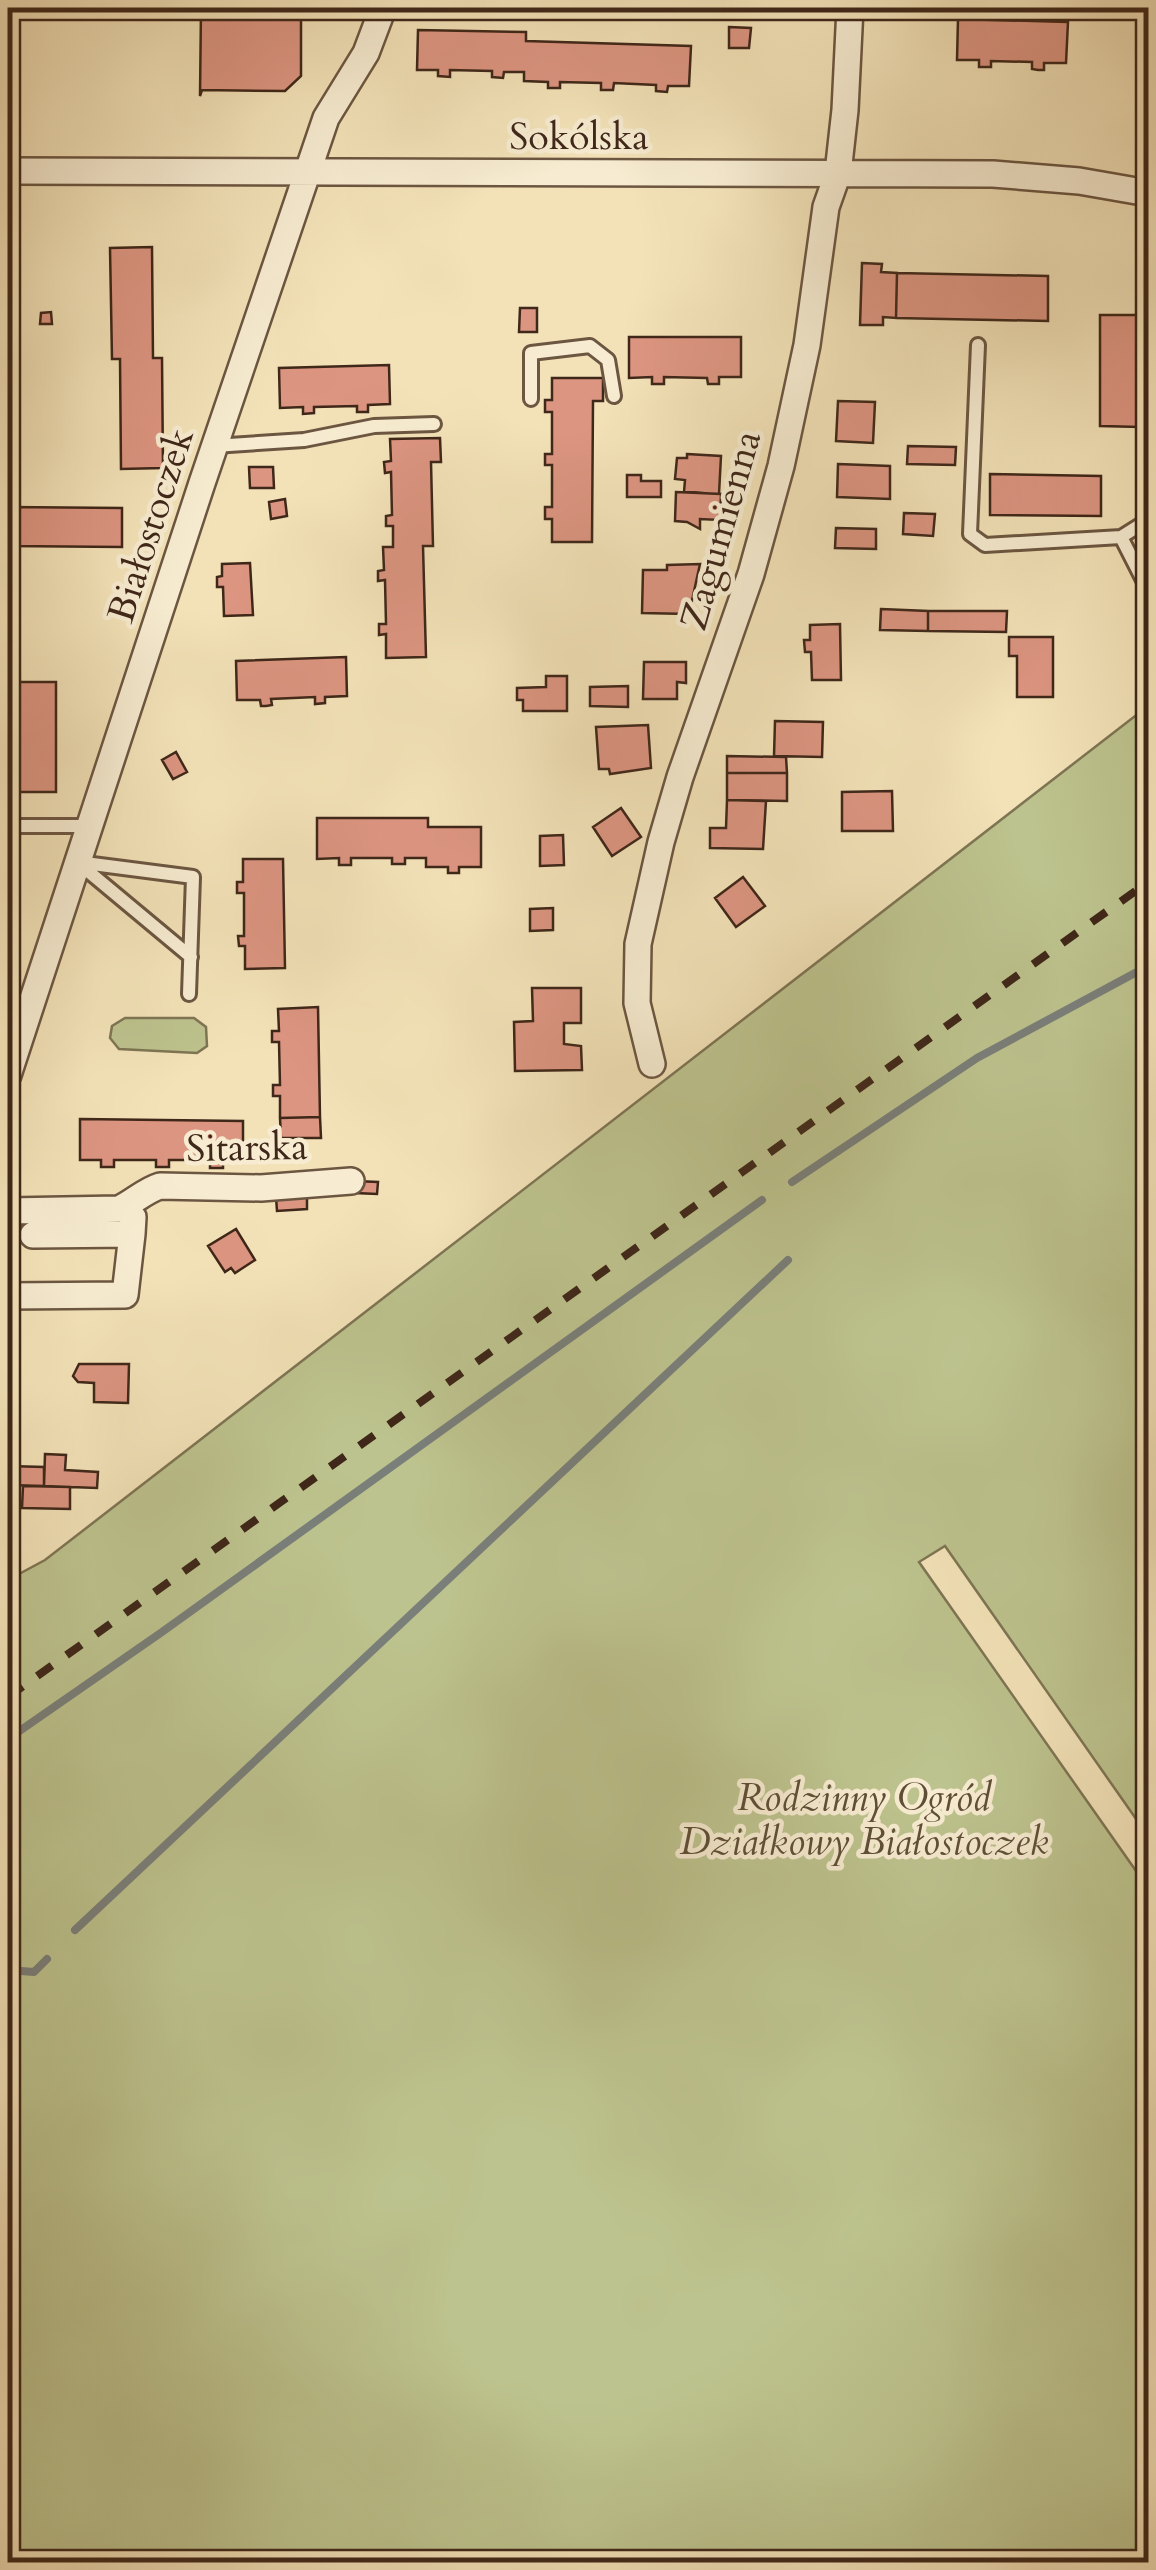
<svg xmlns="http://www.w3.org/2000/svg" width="1156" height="2570" font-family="Cardo,serif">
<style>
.green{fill:#bdc38e;stroke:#7e7554;stroke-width:2.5}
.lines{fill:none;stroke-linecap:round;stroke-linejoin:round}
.stream{stroke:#7a7f7a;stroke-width:8}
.building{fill:#dc9581;stroke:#3f2719;stroke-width:2.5}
.service-casing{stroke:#6c5641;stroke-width:18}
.minor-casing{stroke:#6c5641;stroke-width:30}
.service{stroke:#f7ecd1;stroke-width:12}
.minor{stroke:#f7ecd1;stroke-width:25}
.rail{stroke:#3f2719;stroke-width:8;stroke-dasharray:18 18;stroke-linecap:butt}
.labels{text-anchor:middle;stroke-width:9;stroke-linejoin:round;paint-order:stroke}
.street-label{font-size:38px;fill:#3f2719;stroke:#f7ecd1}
.park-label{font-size:38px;font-style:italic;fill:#5e4e36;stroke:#f7ecd1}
</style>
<rect width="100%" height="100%" fill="#f3e2b8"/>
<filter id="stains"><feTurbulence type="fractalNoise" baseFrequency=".002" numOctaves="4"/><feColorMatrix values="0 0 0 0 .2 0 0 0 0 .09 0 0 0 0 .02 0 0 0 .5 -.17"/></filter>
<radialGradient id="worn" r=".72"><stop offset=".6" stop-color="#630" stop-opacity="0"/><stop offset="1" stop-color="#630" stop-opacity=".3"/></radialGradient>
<path class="green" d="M1148,706V1836L945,1546L919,1562L1148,1888V2562H8V1580L45,1560Z
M125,1018H194L206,1027L207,1046L197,1053L119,1049L110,1038L112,1026Z"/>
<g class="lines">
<path class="stream" d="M792,1182L977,1058L1148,966
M8,1739L162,1632L762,1200
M75,1930L788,1260
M8,1970L34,1972L47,1959"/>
</g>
<path class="building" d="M201,8H301V76L285,91L202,90L200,96Z
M1141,8H1148V84H1138Z
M958,19L1068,22L1066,63H1044V70H1038L1032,69V62L991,61V67H979V60H957Z
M729,27L751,28L749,48H729Z
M418,30L526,32V41L691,46L689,86H668L667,92L656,91V85L614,83L613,90H601V83L560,82V88H548V82L524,81V72H504L503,78L492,77V71L450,70V77L438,76V70H417Z
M152,247L153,358H162L163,468L121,469L120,359H112L110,248Z
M862,263L882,264L881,272L897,273L896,318L883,317V325H860Z
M897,273L1048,276V321L896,318Z
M8,275H16V325H8Z
M520,308H537V332H519Z
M51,312L52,324H40L41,313Z
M1100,315H1140V427L1100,426Z
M629,337H741V377H719V384H708L707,378L664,377V384H652V377L629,378Z
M389,365L390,404L368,405V412H357V406L314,407V413L303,414V407L280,408L279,368Z
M552,378H603V401H593L592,542H552V519H545V507H552V465H545V454H552V412H545V400H552Z
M838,401L875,402L873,443L836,441Z
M440,438L441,462H431L433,546H423L426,657L386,658V634L379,635V624H386L385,580L378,581V571L384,570L383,547H393V526H386V516L392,515L391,472L385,473L384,462L391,461L390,439Z
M908,446L956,447L955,465L907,464Z
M687,454L721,456L719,494L684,492L685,480L675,479L677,458H687Z
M838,464L890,466V499L837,497Z
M249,467H273L274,488H250Z
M990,474L1101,476V516L990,515Z
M627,475H641V481H661V497H627Z
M676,492L721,494L720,520L700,519V529L687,522L675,521Z
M285,499L287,516L271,519L269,502Z
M8,507L122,508V547L8,546Z
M904,513L935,514L933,536L903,534Z
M836,528L876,529V549L835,548Z
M250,563L253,615L224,616L223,587H217V577L222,576V564Z
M700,564L689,614L642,613L643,570H667V565Z
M881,609L928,611V631L880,630Z
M928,611H1007L1006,632L928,631Z
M840,624L841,680H812L811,652H805L804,640H810V625Z
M1009,637H1053V697H1017V656H1009Z
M346,657L347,696L325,697V703L315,704V697L271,699L272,705L266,706H261L260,700H237L236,661Z
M644,662H686V683L677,682V699H643Z
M546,676H567V711H523V700H517V688L546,687Z
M17,682H56V792H16V769H10V758H16V716H10V705H16Z
M628,686V707L590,706V687Z
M775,721L823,722L822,757L774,756Z
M648,725L651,768L610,774L609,769H599L596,727Z
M176,752L187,772L173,779L162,760Z
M727,756L786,757L787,773H727Z
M727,773H787V801L727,800Z
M892,791L893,831H842V792Z
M727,800L766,801L763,849L710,848V828H726Z
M621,808L641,837L612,856L593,827Z
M317,818H428V827H481V867H459V873H448V867H426V858H405V864H392V858H351V865H339V858L317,859Z
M563,835L564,865L540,866V836Z
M243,859H283L285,968L245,969V946H239L238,936H244V893H237V882H243Z
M743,877L765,906L736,927L715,898Z
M553,908V930L530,931V909Z
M532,988H581V1023H564V1044L581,1046L582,1070L515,1071L514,1022L533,1021Z
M318,1007L320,1117L280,1118V1096H273V1085H280L279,1042H272V1031H279L278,1009Z
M320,1117L321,1138H281L280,1118Z
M80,1119L243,1121V1161H223V1168H210V1160H169V1167H156V1160H114V1167H101V1160H80Z
M355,1181L378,1182L377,1194L355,1193Z
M307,1196V1209L277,1211L276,1197Z
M236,1229L255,1260L235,1273L231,1268L225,1272L208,1246Z
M79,1364H129L128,1403L94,1402V1383L78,1382L73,1376Z
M8,1376H14L13,1400L8,1399Z
M45,1454L66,1455L65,1470L98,1472L97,1488L44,1486Z
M8,1466L44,1467V1486L8,1485Z
M23,1486L70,1487V1509L22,1508Z"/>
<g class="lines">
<defs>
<path id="service" d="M978,345L970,534L985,545L1121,537L1148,590
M531,399V353L590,346L608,360L614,396
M214,446L304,440L374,426L434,424
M1121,537L1148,520
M8,826H88
M189,994L193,877L77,862L191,957"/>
<path id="minor" d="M8,171L993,174L1079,181L1148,193
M652,1064L637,1003L638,944L661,842L680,777L751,574L781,466L807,345L826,207L838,173L845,110L850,8
M8,1075L202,483L326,118L366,53L383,8
M8,1211L119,1209C134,1202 144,1191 160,1186L261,1188L351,1181
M33,1235L132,1234L133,1217
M8,1296L125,1295L132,1234"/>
</defs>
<use href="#service" class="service-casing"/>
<use href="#minor" class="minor-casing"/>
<use href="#service" class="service"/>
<use href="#minor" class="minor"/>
<path class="rail" d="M8,1697L1148,882"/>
</g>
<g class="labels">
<g class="street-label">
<text x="579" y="149">Sokólska</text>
<text transform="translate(150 525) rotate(-72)" y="13">Białostoczek</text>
<text transform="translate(720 530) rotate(-74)" y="13">Zagumienna</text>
<text transform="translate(247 1147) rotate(-1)" y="13">Sitarska</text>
</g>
<g class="park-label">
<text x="864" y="1810">Rodzinny Ogród<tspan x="864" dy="44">Działkowy Białostoczek</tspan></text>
</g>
</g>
<rect width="1156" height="2570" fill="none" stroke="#f3e2b8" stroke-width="40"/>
<rect x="10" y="10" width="1136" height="2550" fill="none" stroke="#3f2719" stroke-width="5"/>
<rect x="20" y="20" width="1116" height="2530" fill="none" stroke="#3f2719" stroke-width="2.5"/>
<rect width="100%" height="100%" filter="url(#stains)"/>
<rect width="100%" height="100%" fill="url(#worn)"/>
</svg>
